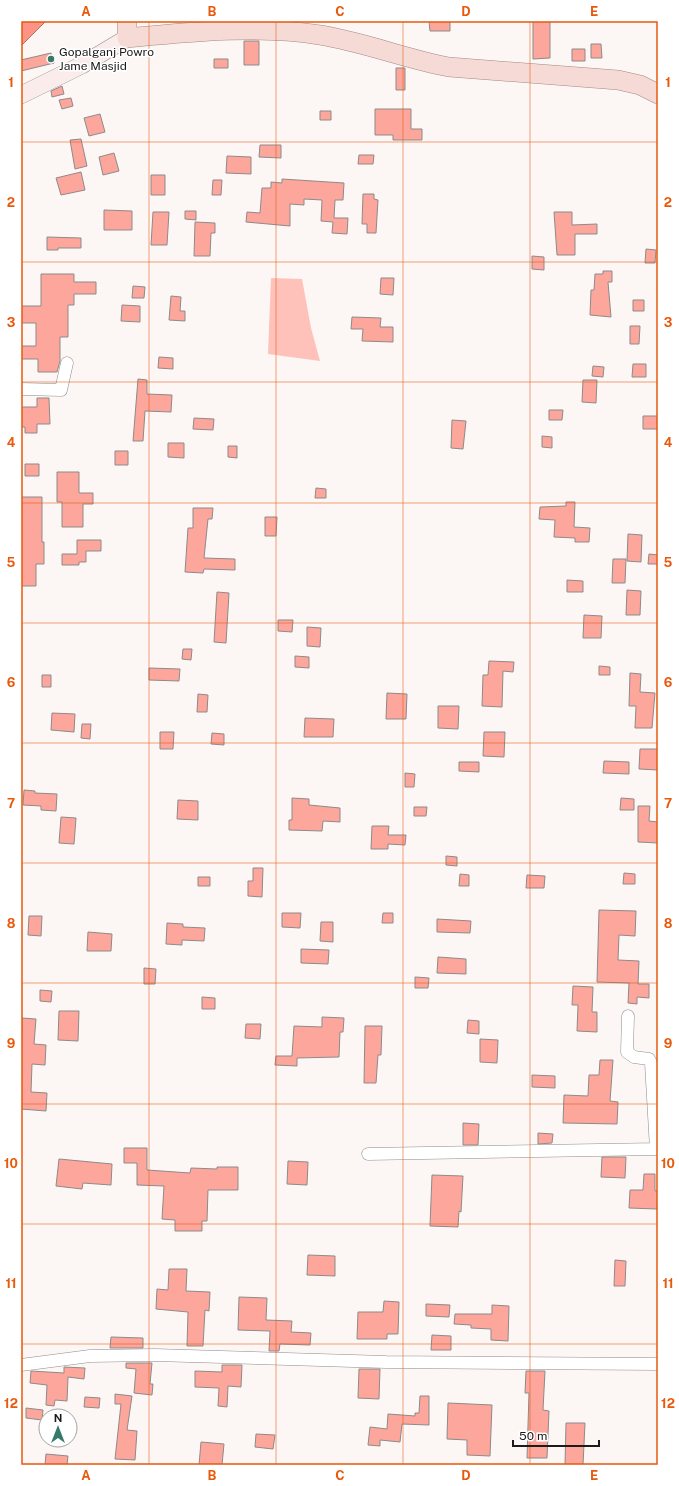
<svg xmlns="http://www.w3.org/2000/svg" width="679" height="1486" font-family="'Public Sans',sans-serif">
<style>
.green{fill:#fec2bb}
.water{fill:#fd9387;stroke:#ba6f66}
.building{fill:#fca69c;stroke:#8f8a8a}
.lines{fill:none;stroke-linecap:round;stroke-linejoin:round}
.street-casing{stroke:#928c8c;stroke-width:13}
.secondary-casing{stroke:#928c8c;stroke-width:18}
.primary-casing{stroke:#a68782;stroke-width:20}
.street{stroke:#fff;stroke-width:12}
.secondary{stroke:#faecea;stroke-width:17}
.primary{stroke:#f6dad6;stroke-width:19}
.grid{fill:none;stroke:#e8590c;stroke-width:1;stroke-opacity:0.55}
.poi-dot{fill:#377a6c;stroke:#fff;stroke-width:1.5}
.labels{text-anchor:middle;stroke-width:3;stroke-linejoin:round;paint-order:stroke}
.poi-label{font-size:12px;fill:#1c1a1a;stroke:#fff;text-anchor:start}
.neatline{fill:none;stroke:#e8590c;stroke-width:1.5}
.grid-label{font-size:13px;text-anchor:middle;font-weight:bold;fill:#e8590c}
</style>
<rect width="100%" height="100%" fill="#fcf6f5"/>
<path class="green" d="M271,278L302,279L311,328L320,361L268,354Z"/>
<path class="water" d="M21,21H46L21,46Z"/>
<path class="building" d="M429,21H450V31H430Z
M533,21H550V58L533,59Z
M244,41H259V65H244Z
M591,44H601L602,58H591Z
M572,49H585V61H572Z
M51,53L54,63L21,71V60Z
M214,59H228V68H214Z
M396,68H405V90H396Z
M62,86L64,94L52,97L51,91Z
M71,98L73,106L62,109L59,100Z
M375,109H411V129H422V140H393V135H375Z
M320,111H331V120H320Z
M100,114L105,132L89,136L84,118Z
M81,139L87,166L75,169L70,140Z
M260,145H281V158L259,157Z
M114,153L119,171L103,175L99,157Z
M359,155H374L373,164H358Z
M227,156L251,157V174L226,173Z
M81,172L85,190L61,195L56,178Z
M151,175H165V195H151Z
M282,179L344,183L343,200H335L334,218H348L347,234L332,233L333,222L321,221L322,200L304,199V205L290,204V226L246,222L247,212L260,213L262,188H271V182L282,183Z
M213,180H222L221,195H212Z
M363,194H374V199L378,200L376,233H367V224H362Z
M104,210L132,211V230H104Z
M185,211H196V220L185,219Z
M153,212H169L167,245H151Z
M554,212H572V225L597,224V234H575V255H557Z
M195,222L215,223V233H211L210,256H194Z
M47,237L81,238V248H58V250H47Z
M646,249L656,250L655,263H645Z
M532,256L544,257V270L532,269Z
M603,271H612V282H608L611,317L590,315L591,290H594L595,274H603Z
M41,274H74V282H96V294H74V305H68V337H60V361L57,372H38V359H21V346H36V323H21V306H41Z
M381,278H394L393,295L380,294Z
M133,286L145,287L144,298H132Z
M171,296L181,297L180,311H185V321L169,320Z
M633,300H644V311H633Z
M122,305L140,306V322L121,321Z
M352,317L381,318L380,327H393V342L362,341L363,329H351Z
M630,326H640L639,344H630Z
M159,357L173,358V369L158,368Z
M633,364H646V377H632Z
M593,366L604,367L603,377L592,376Z
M138,379L147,380V394L172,395L171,412L145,411L143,441H133Z
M583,380H597L596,403L582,402Z
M37,398H49L50,424H37V433H25V427H21V407H37Z
M549,410H563L562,420H549Z
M643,416H658V429H643Z
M194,418L214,419L213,430L193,429Z
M452,420L466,421L463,449L451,448Z
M542,436L552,437V448L542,447Z
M168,443H184V458L168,457Z
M228,446H237V458L228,457Z
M115,451H128V465H115Z
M25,464H39V476H25Z
M57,472H79V493H93V504H83V527H62V502H57Z
M316,488L326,489V498H315Z
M21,497H42V542H44V564H36V586H21Z
M566,502H575L574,527L590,528L589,542H575V538L554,537L555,520L539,519L540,507L566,506Z
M193,508H213L212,519H208L204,558L235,559V570L204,569L203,573L185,572L188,528H193Z
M265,517H277L276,536H265Z
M628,534L642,535L641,562L627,561Z
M77,540H101V551H86V562H79V565H62V554H77Z
M649,554L658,555V564H648Z
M613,559H626L625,583H612Z
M567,580L583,581V592H567Z
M627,590L641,591L640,615H626Z
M217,592L229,593L226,643L214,642Z
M584,615L602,616L601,638H583Z
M278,620H293L292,632L278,631Z
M307,627L321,628L320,647L307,646Z
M183,649H192L191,660L182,659Z
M295,656L309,657V668L295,667Z
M489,661L514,662L513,672L503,671L502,707L482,706L483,675H488Z
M599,666L610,667V675H599Z
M149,668L180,669L179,681L149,680Z
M630,673L641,674L640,692L655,693L652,728H635L636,706H629Z
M42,675H51V687H42Z
M387,693L407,694L406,719H386Z
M198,694L208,695L207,712H197Z
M438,706H459L458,729L438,728Z
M52,713L75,714L74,732L51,730Z
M305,718L334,719L333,737H304Z
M82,724H91L90,739L81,738Z
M160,732H174L173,749H160Z
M484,732H505L504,757L483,756Z
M212,733L224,734V745L211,744Z
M640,749H658V770L639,769Z
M604,761L629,762V774L603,773Z
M459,762H479V772L459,771Z
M405,773L415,774L414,787H405Z
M24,790L35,791V793L57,794L56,811L41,810V806L23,805Z
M292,798L309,799V805L340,808V822L323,821L322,831L289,830V820H292Z
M621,798L634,799V810H620Z
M178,800L198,801V820L177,819Z
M638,806H650L649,821L658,822V843L638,842Z
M414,807H427L426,816H414Z
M61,817L76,818L74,844L59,843Z
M372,826H389L388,835H406L405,845L388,844V849H371Z
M446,856L457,857V866L446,865Z
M253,868H263L262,897L248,896V881H253Z
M624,873L635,874V884H623Z
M460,874L469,875V886H459Z
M527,875L545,876L544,888H526Z
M198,877H210V886H198Z
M599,910L636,911L635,936L619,935L618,960L639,961L638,984H649V998L637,997V1004L628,1003L629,983L597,982Z
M282,913H301L300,928L282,927Z
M383,913H393V923H382Z
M29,916H42L41,936L28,935Z
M437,919L471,921L470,933L437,932Z
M321,922H333V942L320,941Z
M167,923L183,924V927L205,928L204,941L182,940V945L166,944Z
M88,932L112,934L111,951H87Z
M301,949L329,950L328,964L301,963Z
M438,957L466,959V974L437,973Z
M144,968L156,969L155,984H144Z
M415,977L429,978L428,988H415Z
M573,986L593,987L592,1012H597V1032L577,1031L578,1005H572Z
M40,990L52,991L51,1002L40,1001Z
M202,997L215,998V1009H202Z
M59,1011H79L78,1041L58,1040Z
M322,1017L344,1018L343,1032H340L339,1057L297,1058V1066L275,1065L276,1056H292L294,1026L322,1027Z
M22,1018L36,1019L34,1044L46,1045L45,1065L32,1064L31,1092L47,1093L46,1111L21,1109Z
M468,1020L479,1021V1034L467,1033Z
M246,1024H261L260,1039L245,1038Z
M365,1026H382L381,1055H378L376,1083H364Z
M480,1039L498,1040L497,1063L480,1062Z
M600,1060H613L610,1101L618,1102L617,1124L563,1123L564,1095L588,1096L589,1075H599Z
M532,1075L555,1076V1088L532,1087Z
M463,1123L479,1124L478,1145H463Z
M538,1133L553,1134L552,1143L538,1144Z
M124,1148H147V1170L190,1173L191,1168L217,1169V1167H238V1190H208L207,1221H202V1231H175V1220L162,1219L164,1186L137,1185V1163H124Z
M602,1157H626L625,1178L601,1177Z
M59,1159L112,1164L111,1185L83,1183L82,1189L56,1186Z
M288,1161L308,1162L307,1185L287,1184Z
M644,1174H655V1191H658L657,1209L629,1208L630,1190H643Z
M432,1175L463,1176L461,1212L459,1211L458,1227L430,1226Z
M308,1255L335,1256V1276L307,1275Z
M615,1260L626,1261L625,1286H614Z
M169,1269H187L186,1291L210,1292L209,1311L205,1310L203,1346H187L188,1312L156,1309L157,1289L168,1290Z
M239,1297L267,1298L266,1320L292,1321L291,1332L311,1333L310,1345L280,1344L279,1351H269L270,1331L238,1330Z
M384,1301L399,1302L398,1334H387V1339H357L358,1312H383Z
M426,1304L450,1305L449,1317L426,1316Z
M492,1305L509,1306L508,1341L491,1340V1329L471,1328V1325L454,1324L455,1314H492Z
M432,1335L451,1336V1350H431Z
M111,1337L143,1338V1348H110Z
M126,1363H152L150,1384H153L152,1395L134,1393L136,1369L126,1368Z
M222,1365H242L241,1387L228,1386L227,1407L218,1406L219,1388L195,1387V1371L222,1372Z
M64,1367L85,1368L84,1379L68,1377L67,1401L55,1400L54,1406L46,1405L47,1385L30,1383L31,1371L64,1373Z
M359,1369H380L379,1399L358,1398Z
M526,1371H545L543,1410L549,1411L547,1458H527L529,1393H525Z
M115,1394L132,1396L127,1430L137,1431L135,1460L115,1459L121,1404H115Z
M420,1396H429V1425L402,1424L400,1442L380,1440V1446L368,1445L370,1427L387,1429L388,1414L415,1416V1413H419Z
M85,1397L100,1398L99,1408L84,1407Z
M448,1403L492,1405L490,1456L467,1455V1440L447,1439Z
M26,1408L43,1410L42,1420L26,1418Z
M566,1423H585L583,1465H565Z
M256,1434L275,1435L273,1449L255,1447Z
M201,1442L224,1444L222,1465H199Z
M46,1454L68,1456L67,1465H45Z"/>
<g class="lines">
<defs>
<path id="street" d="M21,389L61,390L67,363
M628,1016L627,1052L634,1057L649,1059L651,1063L656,1149
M368,1154L658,1149
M21,1365L90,1356L155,1355L386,1362L658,1364"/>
<path id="secondary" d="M21,95L82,65L127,38"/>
<path id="primary" d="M127,21V38C191,32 256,25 320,35C364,42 406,59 449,67L618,80L640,85L658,94"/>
</defs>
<use href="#street" class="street-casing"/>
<use href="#secondary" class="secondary-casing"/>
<use href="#primary" class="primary-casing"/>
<use href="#street" class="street"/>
<use href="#secondary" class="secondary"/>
<use href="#primary" class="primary"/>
</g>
<path class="grid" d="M149,21V1465M276,21V1465M403,21V1465M530,21V1465M21,142H658M21,262H658M21,382H658M21,503H658M21,623H658M21,743H658M21,863H658M21,983H658M21,1104H658M21,1224H658M21,1344H658"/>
<circle class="poi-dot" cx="51" cy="59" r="4"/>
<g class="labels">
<g class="poi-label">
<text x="59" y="56">Gopalganj Powro<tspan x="59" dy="14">Jame Masjid</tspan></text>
</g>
</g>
<rect width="679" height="1486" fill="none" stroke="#ffffff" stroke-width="44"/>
<g transform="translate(58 1428)"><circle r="19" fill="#ffffff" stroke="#a4a3a3"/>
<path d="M0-3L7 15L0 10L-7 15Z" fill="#377a6c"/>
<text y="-6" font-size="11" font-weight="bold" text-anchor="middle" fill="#1c1a1a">N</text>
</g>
<path d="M513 1440v6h86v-6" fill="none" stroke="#1c1a1a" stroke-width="2"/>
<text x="519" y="1440" font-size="12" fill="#1c1a1a" stroke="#ffffff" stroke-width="3" paint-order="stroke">50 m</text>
<rect x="22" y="22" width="635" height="1442" class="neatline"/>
<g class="grid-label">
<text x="86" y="16">A</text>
<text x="212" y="16">B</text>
<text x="340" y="16">C</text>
<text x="466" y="16">D</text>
<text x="594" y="16">E</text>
<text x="11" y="87">1</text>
<text x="668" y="87">1</text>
<text x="11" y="207">2</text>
<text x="668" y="207">2</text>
<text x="11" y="327">3</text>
<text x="668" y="327">3</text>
<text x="11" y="447">4</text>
<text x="668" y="447">4</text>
<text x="11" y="567">5</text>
<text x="668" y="567">5</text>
<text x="11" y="687">6</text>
<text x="668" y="687">6</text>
<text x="11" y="808">7</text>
<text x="668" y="808">7</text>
<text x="11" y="928">8</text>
<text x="668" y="928">8</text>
<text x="11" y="1048">9</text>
<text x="668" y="1048">9</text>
<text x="11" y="1168">10</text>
<text x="668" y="1168">10</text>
<text x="11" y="1288">11</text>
<text x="668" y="1288">11</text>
<text x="11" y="1408">12</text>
<text x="668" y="1408">12</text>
<text x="86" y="1480">A</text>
<text x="212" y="1480">B</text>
<text x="340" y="1480">C</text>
<text x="466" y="1480">D</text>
<text x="594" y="1480">E</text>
</g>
</svg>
